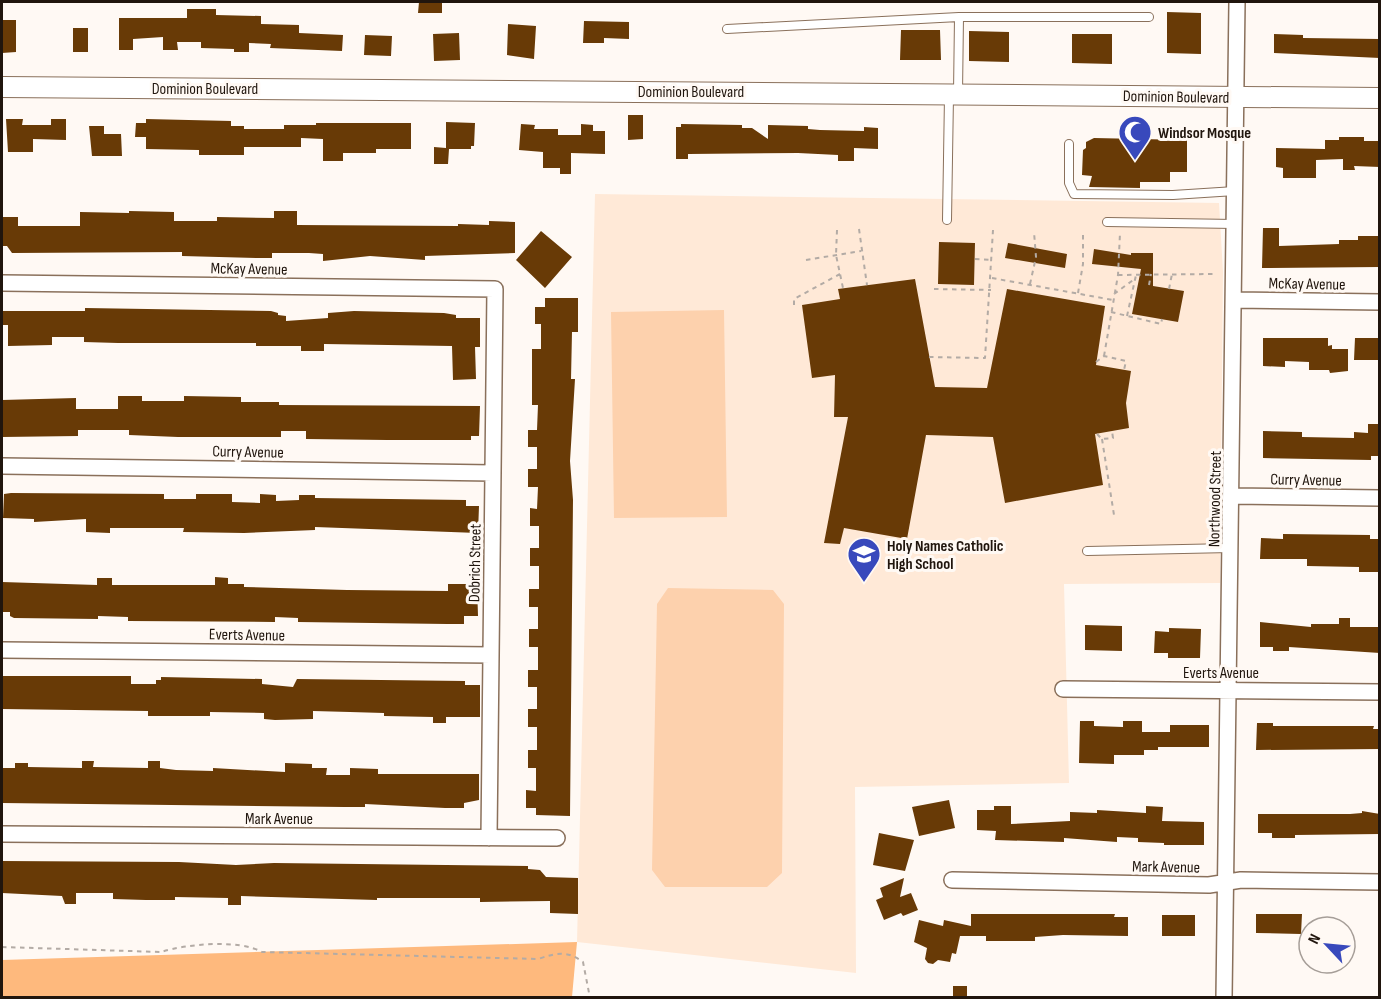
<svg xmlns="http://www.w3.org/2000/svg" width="1381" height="999" font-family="'Sofia Sans Condensed',sans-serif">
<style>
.built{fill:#ffe9d7}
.green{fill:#fdd1ad}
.forest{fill:#feb97d}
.building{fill:#683a06}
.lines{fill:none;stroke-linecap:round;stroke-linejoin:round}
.service-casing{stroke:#8a705b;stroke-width:10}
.minor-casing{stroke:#8a705b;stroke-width:18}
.tertiary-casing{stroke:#8a705b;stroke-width:22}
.path{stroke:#b3aba5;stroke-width:2;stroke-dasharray:4.5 4.5;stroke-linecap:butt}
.service{stroke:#fff;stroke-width:8}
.minor{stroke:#fff;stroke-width:15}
.tertiary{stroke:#fff;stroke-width:20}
.labels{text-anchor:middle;stroke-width:6;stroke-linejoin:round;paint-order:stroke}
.street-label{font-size:16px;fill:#20150d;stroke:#fff9f4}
.poi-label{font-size:16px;font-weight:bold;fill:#20150d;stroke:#fff9f4;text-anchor:start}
</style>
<rect width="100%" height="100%" fill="#fff9f4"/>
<path class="built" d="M595,194L1219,203L1223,272L1220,583L1064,584L1069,783L855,787L856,973L577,942Z"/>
<path class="green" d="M724,310L727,517L614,518L611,312Z
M668,588L773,590L784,604L782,873L767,887H665L652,870L657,604Z"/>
<path class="forest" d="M577,942L572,997H2V960Z"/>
<path class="building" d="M419,2H442V13H418Z
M187,9H216V15L261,16V24L299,25V33L343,35L342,51L270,48L271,44L249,43V52H234V49L201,48V42H177L178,50H163V37L133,39V50H119V18H187Z
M1167,12L1201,13V54L1167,53Z
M2,20H16V52L2,53Z
M584,21L629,22V39L604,38V43H583Z
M508,24L536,26L534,59L507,55Z
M73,28H88V52H73Z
M901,30H940L941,60H900Z
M969,31L1009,32V62L969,61Z
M459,33L460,60L434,61L433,34Z
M1072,34H1112V64L1072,63Z
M1274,34L1303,35V38L1380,39V58L1274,53Z
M365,35L392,36L391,56L364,55Z
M628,115H643V139L628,140Z
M6,119H23L22,125H51V119H66V140L33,139V152H8Z
M146,119L231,121V126H244V129H284V125H316V123H411V149H376V153H343V161H323V139L301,138V147H244V155H199V150L146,149V137H135L136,123H146Z
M446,122L475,123L474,146H471V149H449L448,164H434V147L446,148Z
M521,124L535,125L534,129H558V135H581V124L593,125V131H605V154L571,153V174H560V168H543V152L519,150Z
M681,124L742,125V128H752L768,139V125L808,126V129L820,130L864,131V127L878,128V149L854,148V161H838V155L798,153L688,154V159H676V127H681Z
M89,126H104V134H121L122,156H92Z
M1339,137H1364V141H1380V167L1354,166L1355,170H1343V159L1316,160V178H1283V168L1276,167V148L1325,149V140H1339Z
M1094,138L1187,140V172H1170V182H1140V188L1089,187L1092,176L1082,175L1083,150L1086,148V142Z
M129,211L174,212V221H217V217L274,218V211H297V225L458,226V224L489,225V221L515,222V253L425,256V260L370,256L323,261V254L309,253H272V258H256L182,256V252L12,253L7,246H2V217H18V226H80V212L129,213Z
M1263,228H1279V246L1339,244V240H1358V236H1380V267L1262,268Z
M541,231L572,257L545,288L516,260Z
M939,242L975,243L974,285L938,284Z
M1008,243L1067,254L1065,268L1005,258Z
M1094,249L1131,255V253H1153V286L1184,291L1178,322L1132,314L1141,269L1092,264Z
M915,279L935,387L987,388L1007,289L1105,306L1096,365L1131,371L1126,403L1129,428L1095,434L1103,485L1005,503L993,437L926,435L907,539L844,528L840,544L824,543L848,417H834L835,375L812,378L802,305L840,299L838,289Z
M545,298H578V332H572L571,379H575L570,461L573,500L570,816L536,815V808H526V790L536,791V768H528V750H537V727H528V709H537V687H528V670H538V647H529V629H538V607H529V589H539V566H530V548H539V526H530V508L537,509L538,487H528V469H537V447H528V430H537L538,405H532V349H541V324H535V307H545Z
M85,308L271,311L278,313V315L286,316V321L328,318V313L354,311L444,313L456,315V318H480V347H475L476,379L453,380L452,346L324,344V351H301V346H256V343H118L84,342V337H52V345L8,346V325H2V311H85Z
M1263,338H1328V346L1332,345V349H1348V371L1330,373L1329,370H1309V362L1285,361V367L1263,366Z
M1355,338H1380V360H1354Z
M118,396H142V401H184V396L241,397V402H279V405L480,406L479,436H471V440H387L306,439V431H281V437H178L129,435V430H78V436L2,437V400L76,398V409H118Z
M1368,424H1380V456H1371V460L1263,458V431L1302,432V437L1354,438V432L1368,433Z
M11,493L164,494V499H196V494H232V502L260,503V494L276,495V501L299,500V495H315V498L466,500V506H479L478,533L315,527V530L244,533L183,532L184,528H110V533L86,532V519L34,522V519L3,518L4,494Z
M1283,534L1370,535V539H1380V572H1359V567L1307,566V559H1260L1261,538L1283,539Z
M215,577L228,578V584H244V587L347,590L448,591V584H477L478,616H464V624H447L298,622V618L275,617V622L128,621V617L98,616V619L14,618L10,616V612H2V582L97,585V578H112V585H215Z
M1339,618H1350V627H1380V653L1289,647V651H1273V647H1260V622L1311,627V624H1339Z
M1085,625L1122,626V651L1085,650Z
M1169,628L1201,629L1200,658H1168V653H1154L1155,631L1169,632Z
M2,676H131V684H156V680H161V677L262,679V684L293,687L297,679L465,681V685H480V717H446V723H433V717L384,716V713L350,712L313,711V719L275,720L264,719V713L210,712V716H148V711L2,709Z
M1080,721H1094V726L1123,727V721H1142V732H1170V725H1209V747H1158V750H1144V755H1114V764L1079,763Z
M1257,723H1273V726H1374L1373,729H1380V749L1256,750Z
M82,761H94L93,767L148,768V761H160V768L176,770L213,771V768L285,772V763L312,764V768H327L326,775H350V768L378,769V774H479V800L464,803V808H445L365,804V807H344L2,803V768H15V763H28V767L82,768Z
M949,800L955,828L919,836L912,807Z
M994,806H1011V824L1070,821V812L1097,813V810L1146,813V806L1163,807L1162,821L1204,822V845H1164V843L1138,842V838L1117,837V842L1064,838V842L995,840L996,831L977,830V810H994Z
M1362,811L1380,814V834L1295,835V838H1272V833H1258V814H1350L1362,813Z
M879,833L914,840L905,871L873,865Z
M2,861L179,862L236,865L274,863L528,866V869L540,870L546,877L578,878V914L550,913V901L480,902V898H377V900L241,896V905H228V898L175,897V900H146L113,899V893H76V904H65L62,896L2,893Z
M904,878L900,897L911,893L918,910L903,916L901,913L884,920L876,900L883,897L880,888Z
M971,914H1115L1114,917H1128V936L1063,935L1035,937V941H986V936H960L956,954L952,953L950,962L938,960L933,964L928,963L925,959L927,948L914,942L919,920L943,926L944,920L971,926Z
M1256,914H1302L1301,934L1256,933Z
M1162,915H1195V936H1162Z
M953,986H967V998H953Z"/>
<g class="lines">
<defs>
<path id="service" d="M727,29L959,17
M958,93L959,17H1149
M1069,144V183L1074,194L1173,195L1235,191
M947,220L949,96
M1107,222L1235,224
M1087,551L1231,548"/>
<path id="minor" d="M2,283L495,289L489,838
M1234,300L1380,302
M2,466L493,473
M1232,496L1380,498
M2,650L491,655
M1063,689L1380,692
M2,834L557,838
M952,880L1209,885L1241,880L1380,882
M1224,998L1237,2"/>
<path id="tertiary" d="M2,87L1380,98"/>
</defs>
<use href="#service" class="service-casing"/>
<use href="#minor" class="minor-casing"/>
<use href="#tertiary" class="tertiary-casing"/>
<path class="path" d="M859,229L867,285
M837,230L836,255L843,288
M975,259L993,260
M806,260L861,251
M1118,275L1213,274
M992,278L1113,300
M1030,284L1036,257L1034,232
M1149,285L1151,274
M934,289L991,290
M1169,289L1172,274
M1078,293L1083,264V234
M1114,294L1136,278
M794,305V299L840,274
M1111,312L1161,324L1162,319
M1127,316L1136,275
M1104,356L1118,275L1120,233
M929,357L985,358L993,230
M1096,362L1104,356L1126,361L1124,370
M1097,434L1102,439L1113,438L1112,431
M1102,439L1114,515
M2,947L161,952C186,944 239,939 262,952L538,959C556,953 567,950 583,962L590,998"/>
<use href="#service" class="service"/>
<use href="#minor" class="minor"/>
<use href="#tertiary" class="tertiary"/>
</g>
<defs>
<symbol id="mosque-pin" viewBox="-11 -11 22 30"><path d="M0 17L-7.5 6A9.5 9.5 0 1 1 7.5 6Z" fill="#3849bc" stroke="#fff9f4"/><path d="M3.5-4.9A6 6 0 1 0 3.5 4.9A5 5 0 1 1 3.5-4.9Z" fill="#fff"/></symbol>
<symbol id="school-pin" viewBox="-11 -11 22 30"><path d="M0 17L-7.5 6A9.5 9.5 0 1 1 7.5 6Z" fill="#3849bc" stroke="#fff9f4"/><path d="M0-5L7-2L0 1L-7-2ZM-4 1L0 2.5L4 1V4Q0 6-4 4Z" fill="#fff"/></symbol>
</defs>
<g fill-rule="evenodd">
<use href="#mosque-pin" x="1116" y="113" width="38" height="52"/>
<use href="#school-pin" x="845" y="535" width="38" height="52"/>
</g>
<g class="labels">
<g class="street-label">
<text x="205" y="94">Dominion Boulevard</text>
<text x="691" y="97">Dominion Boulevard</text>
<text transform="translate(1176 96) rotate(1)" y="6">Dominion Boulevard</text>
<text transform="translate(249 268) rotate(1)" y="6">McKay Avenue</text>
<text transform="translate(1307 283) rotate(1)" y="6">McKay Avenue</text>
<text transform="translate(248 451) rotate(1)" y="6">Curry Avenue</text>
<text transform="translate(1306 479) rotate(1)" y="6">Curry Avenue</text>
<text transform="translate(1214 499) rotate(-89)" y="6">Northwood Street</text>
<text transform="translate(474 563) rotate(-89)" y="6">Dobrich Street</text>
<text transform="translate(247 634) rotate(1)" y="6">Everts Avenue</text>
<text x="1221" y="678">Everts Avenue</text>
<text x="279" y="824">Mark Avenue</text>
<text transform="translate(1166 866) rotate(1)" y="6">Mark Avenue</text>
</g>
<g class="poi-label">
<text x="1158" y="138">Windsor Mosque</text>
<text x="887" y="551">Holy Names Catholic<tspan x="887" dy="18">High School</tspan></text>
</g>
</g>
<rect width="1381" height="999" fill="none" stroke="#20150d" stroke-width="6"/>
<g transform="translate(1327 945) rotate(296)"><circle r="28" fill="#fff9f4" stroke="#a69e98" stroke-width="1.5"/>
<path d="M0-4.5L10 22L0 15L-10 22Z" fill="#3849bc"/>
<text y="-9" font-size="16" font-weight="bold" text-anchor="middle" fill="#20150d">N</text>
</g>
</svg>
